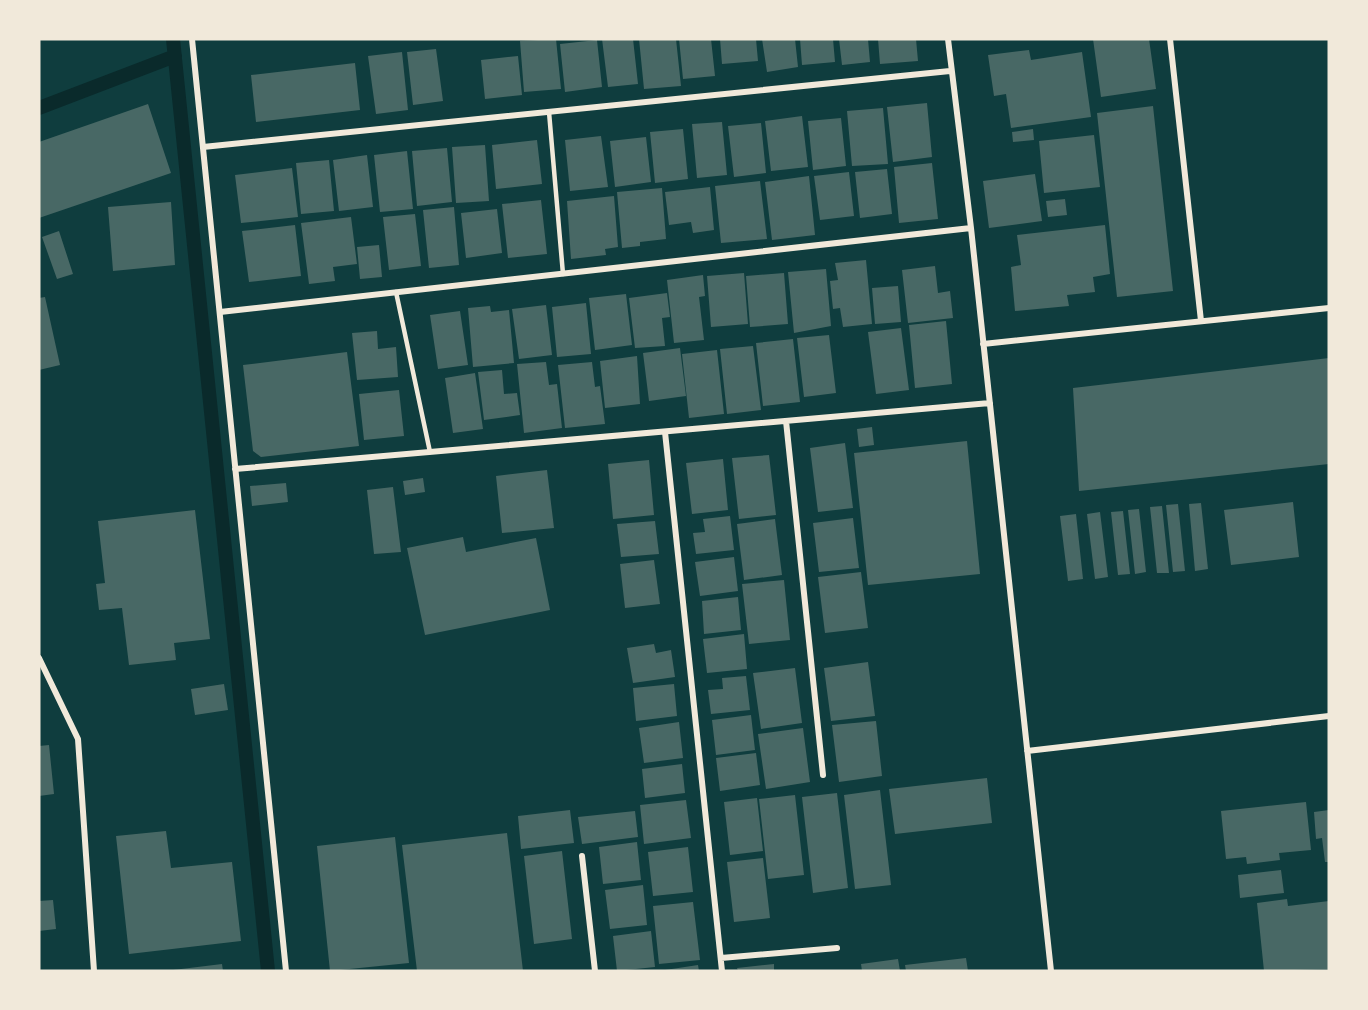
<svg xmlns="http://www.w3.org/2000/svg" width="1368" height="1010" font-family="Raleway,sans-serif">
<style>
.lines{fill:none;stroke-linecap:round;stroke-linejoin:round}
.stream{stroke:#0a2a2b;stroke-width:14}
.building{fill:#486865}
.service{stroke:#f1e9da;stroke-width:4.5}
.minor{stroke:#f1e9da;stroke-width:6}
</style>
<rect width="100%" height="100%" fill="#0f3d3e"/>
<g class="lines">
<path class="stream" d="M173,39L268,971
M39,108L175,56"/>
</g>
<path class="building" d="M556,39L561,89L524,92L520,41Z
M602,39H633L638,84L608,87Z
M639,39H676L681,86L644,89Z
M679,39H711L715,76L683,79Z
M720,39H756L758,61L722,64Z
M762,39H795L798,67L767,72Z
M800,39H833L835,62L802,65Z
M839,39H868L870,62L842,65Z
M878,39H916L918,61L880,64Z
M1093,39H1149L1156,89L1101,97Z
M597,40L602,87L565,92L560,44Z
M436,49L443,101L413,105L407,52Z
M1029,50L1031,60L1082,52L1091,117L1011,128L1006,94L994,96L988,55Z
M402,52L408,110L376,114L368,56Z
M518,56L522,95L485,99L481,60Z
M355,63L360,110L256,122L251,75Z
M927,103L932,157L893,162L887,107Z
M148,104L171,173L39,218V142Z
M1153,106L1173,291L1117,297L1097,113Z
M883,108L888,164L852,166L847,111Z
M802,116L808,167L771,171L765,121Z
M841,118L846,166L813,170L808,121Z
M722,122L727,175L697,178L692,124Z
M761,123L766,173L734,177L728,126Z
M683,129L688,179L655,183L650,132Z
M1033,129L1034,140L1013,142L1012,132Z
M1094,135L1100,187L1044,193L1039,141Z
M601,136L608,187L570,191L565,140Z
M646,137L651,182L615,187L610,141Z
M537,140L542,184L496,189L492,145Z
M485,145L489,201L456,203L452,147Z
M447,148L452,202L417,206L412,151Z
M407,151L413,209L380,212L374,155Z
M367,155L373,207L339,211L333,160Z
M329,160L334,211L301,214L296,163Z
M932,163L938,219L899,223L894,167Z
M292,168L298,217L241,223L235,175Z
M887,169L892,214L860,218L855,172Z
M849,172L854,216L820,220L814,176Z
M1035,174L1042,221L989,228L983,181Z
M809,176L815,235L772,240L765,182Z
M760,181L767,239L721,243L715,186Z
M710,187L714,230L693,233L691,222L669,225L665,192Z
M662,188L666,239L640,242V246L622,248L617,192Z
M614,196L618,247L605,249L606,255L571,259L567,201Z
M1065,199L1067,215L1048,217L1046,201Z
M541,200L547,254L508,258L502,204Z
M171,202L175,265L113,271L108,207Z
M454,207L459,265L429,268L423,210Z
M497,209L502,253L466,258L461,213Z
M415,214L421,266L389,270L383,217Z
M351,217L357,264L333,267L335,281L309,284L301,223Z
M295,225L301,276L249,282L242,231Z
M1105,225L1110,274L1093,277L1095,292L1067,295L1069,306L1015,311L1011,267L1021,265L1017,235Z
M59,231L73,274L57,279L42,237Z
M379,245L382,277L360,279L357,247Z
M866,260L872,324L843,327L840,308L833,309L830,281L838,280L835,263Z
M935,266L938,293L950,291L953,318L908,323L902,270Z
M826,269L831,326L794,333L788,272Z
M744,273L748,324L711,327L707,276Z
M784,273L788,324L750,327L746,276Z
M703,275L705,296L699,297L704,340L674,343L667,280Z
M898,286L901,322L875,324L872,288Z
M667,293L670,317L662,318L665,346L635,348L629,298Z
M626,294L632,345L595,350L589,298Z
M45,297L60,365L39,370V298Z
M586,303L591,354L557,357L552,307Z
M546,305L552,355L519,359L512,309Z
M490,306L491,312L509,310L514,363L473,367L468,308Z
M460,311L468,365L438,369L430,315Z
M946,321L952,384L915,388L909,325Z
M901,328L909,390L876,394L868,332Z
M377,331L378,349L396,347L398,377L357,380L352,333Z
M829,335L836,393L804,397L797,338Z
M793,339L800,402L763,406L756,343Z
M753,346L761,410L727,414L720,349Z
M680,348L686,396L649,401L643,353Z
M717,350L724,414L689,418L682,354Z
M347,352L359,446L261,457L253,451L243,365Z
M637,356L640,404L605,408L600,361Z
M1329,358V464L1079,491L1073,388Z
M546,362L549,385L557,384L562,428L524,433L517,364Z
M592,362L595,387L600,386L605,424L565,428L558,365Z
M502,370L504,394L517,393L520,415L484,420L478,372Z
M475,373L483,429L453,433L445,378Z
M399,390L404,436L364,440L359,394Z
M872,427L874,445L859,447L857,429Z
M967,441L980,574L868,585L854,453Z
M845,443L853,508L818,512L810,448Z
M769,455L776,515L739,519L732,458Z
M723,459L728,510L692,514L686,463Z
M649,460L654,515L613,519L608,464Z
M547,470L554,528L502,533L496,476Z
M423,478L425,492L405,495L403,481Z
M286,483L288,502L252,506L250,486Z
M393,487L401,552L374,554L367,490Z
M1293,502L1299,557L1231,565L1224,510Z
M1201,503L1208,569L1195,571L1189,504Z
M1178,504L1185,571L1173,572L1166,505Z
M1162,506L1169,573H1157L1150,507Z
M1139,509L1146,572L1135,574L1128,510Z
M195,510L210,639L174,643L176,660L129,665L122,608L99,610L96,584L105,583L98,521Z
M1123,511L1130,574L1118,575L1111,512Z
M1100,512L1108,577L1095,579L1087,514Z
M1076,514L1083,579L1068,581L1060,516Z
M730,516L734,550L696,554L693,533L705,532L703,519Z
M853,518L859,568L819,572L813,523Z
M775,519L782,575L744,580L737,524Z
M655,521L659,554L621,557L617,524Z
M463,537L466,552L536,538L550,610L425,635L407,548Z
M734,557L738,591L700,596L695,562Z
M654,560L660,604L625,608L620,564Z
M861,572L868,628L825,633L818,577Z
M784,580L790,640L749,644L742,584Z
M738,597L741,630L704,634L702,601Z
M744,634L747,669L707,673L703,639Z
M654,644L656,653L671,650L675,677L633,683L627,648Z
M868,662L875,716L831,721L824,668Z
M795,668L802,723L761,729L753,673Z
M746,676L750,710L711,714L708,690L723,689L722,678Z
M224,684L228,710L195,715L191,689Z
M674,684L677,716L636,721L633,688Z
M751,715L755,750L716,755L712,720Z
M876,721L882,776L839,782L832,725Z
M679,722L683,758L644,763L639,728Z
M803,728L810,782L766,789L758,734Z
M49,745L54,794L39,796V746Z
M756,753L760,785L720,791L716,758Z
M682,764L685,793L645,798L642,769Z
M987,778L992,823L895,834L889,789Z
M880,790L891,885L855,889L844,795Z
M837,793L848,888L813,893L802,797Z
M795,795L804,875L768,879L759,799Z
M757,798L763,851L730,855L724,802Z
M686,800L691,838L644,844L640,805Z
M1306,802L1311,850L1279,853L1280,860L1247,864L1246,857L1226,859L1221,811Z
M570,810L574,843L521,849L518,816Z
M1329,810V862H1325L1322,838L1316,839L1314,812Z
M635,811L638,837L582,844L578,817Z
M166,831L171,868L232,862L241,941L129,954L116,836Z
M507,833L523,971H417L402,845Z
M395,837L409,963L330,971L317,846Z
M637,842L641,880L603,884L599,847Z
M688,847L693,892L653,896L648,852Z
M562,851L572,939L534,944L524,856Z
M763,858L770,918L734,922L727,862Z
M1281,870L1284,893L1240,898L1238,875Z
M643,885L647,925L610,929L605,890Z
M1287,899L1288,906L1329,901V969L1264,971L1257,903Z
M53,900L56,929L39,931V901Z
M693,902L700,960L659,964L653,906Z
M651,931L655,967L617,971L613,936Z
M966,958L968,971H906L905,965Z
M898,959L900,971H862L861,964Z
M222,964L223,971H173V970Z
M774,964V971H738L737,968Z
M698,965L699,971H665V970Z"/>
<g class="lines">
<path class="service" d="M549,112L563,274
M396,292L430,452"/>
<path class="minor" d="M192,39L286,971
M948,39L971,228L1051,971
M1170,39L1201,321
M203,147L950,71
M220,312L971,228
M983,344L1329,308
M786,421L823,775
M665,432L722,971
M235,469L990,403
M39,658L78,739L94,971
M1027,751L1329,716
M582,856L595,971
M721,958L837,948"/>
</g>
<rect width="1368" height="1010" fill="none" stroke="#f1e9da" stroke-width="81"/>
</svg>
